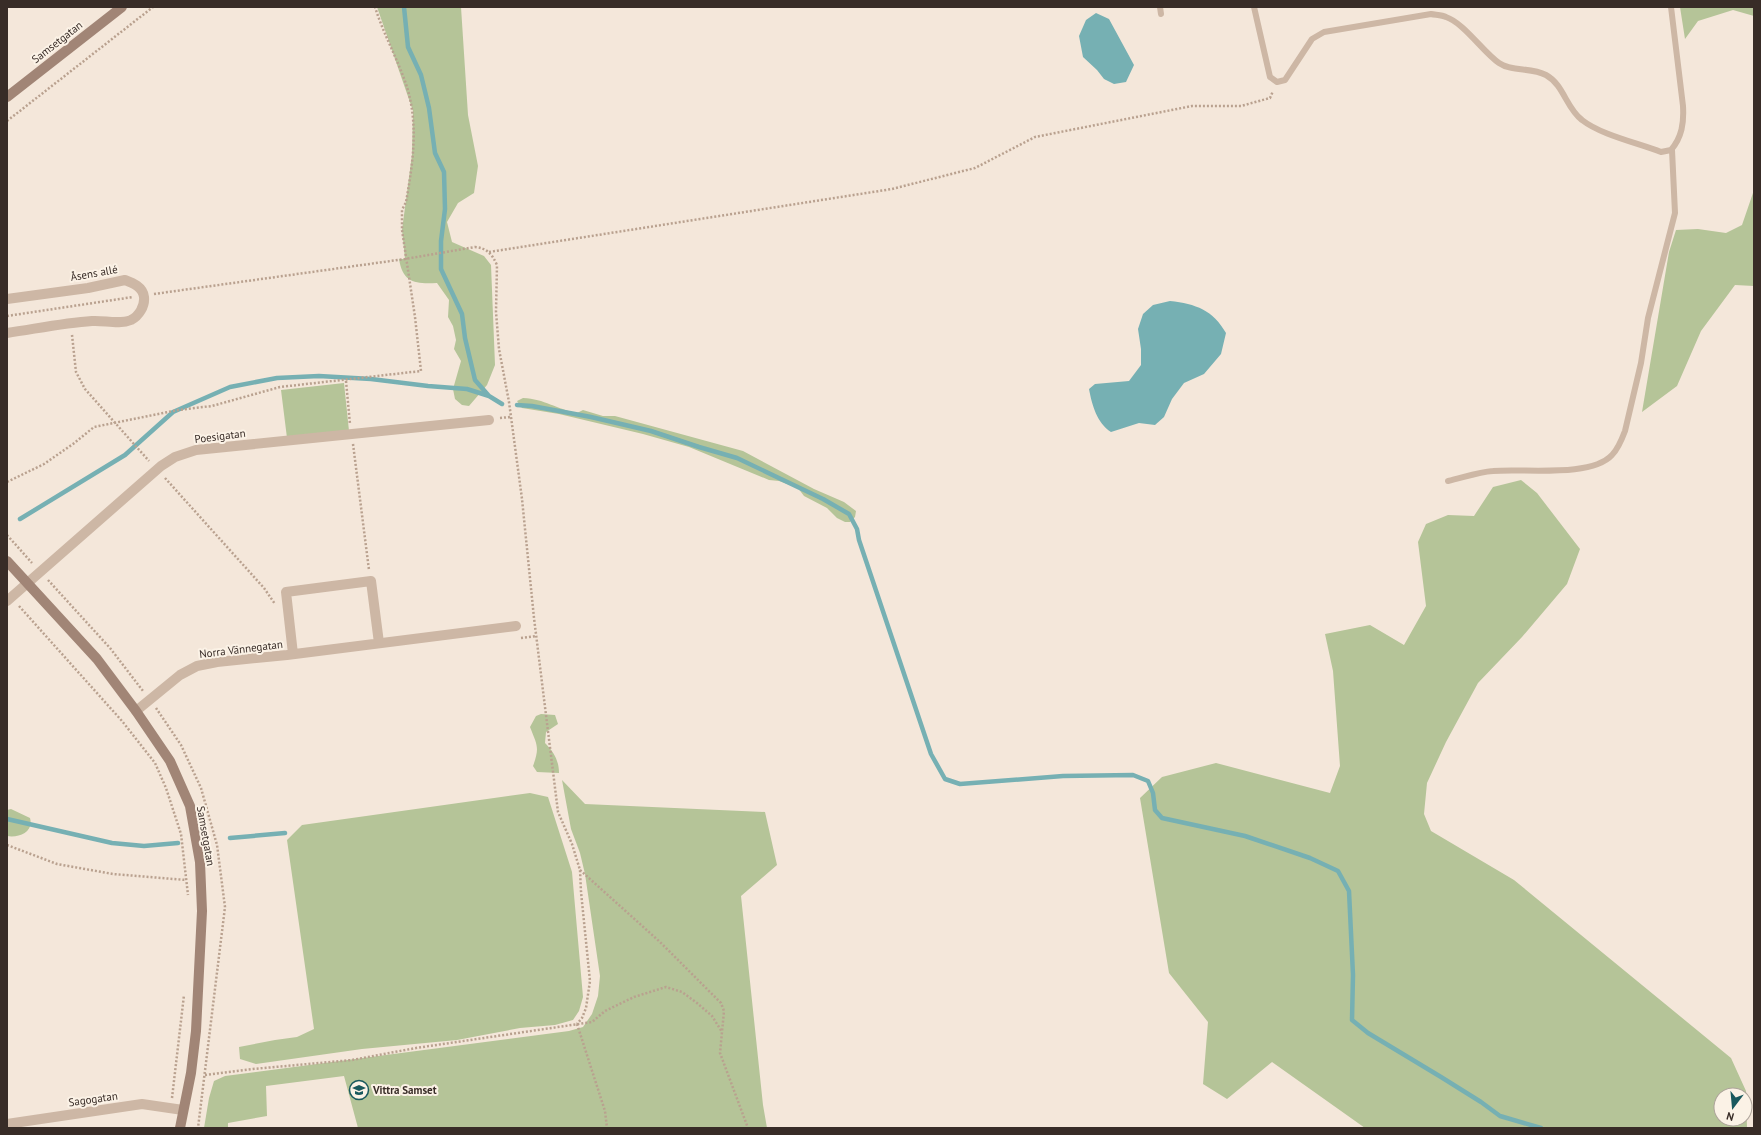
<svg xmlns="http://www.w3.org/2000/svg" width="1761" height="1135" font-family="'PT Sans',sans-serif">
<style>
.green{fill:#b5c498;fill-rule:evenodd}
.water{fill:#76b0b3}
.lines{fill:none;stroke-linecap:round;stroke-linejoin:round}
.stream{stroke:#76b0b3;stroke-width:4.5}
.path{stroke:#b9a18f;stroke-width:2.5;stroke-dasharray:2 2;stroke-linecap:butt}
.lane{stroke:#cdb7a5;stroke-width:6}
.street{stroke:#cdb7a5;stroke-width:10}
.secondary{stroke:#a18576;stroke-width:10}
.labels{text-anchor:middle;stroke-width:4;stroke-linejoin:round;paint-order:stroke}
.street-label{font-size:11px;fill:#382c27;stroke:#fbf2e6}
.poi-label{font-size:11px;font-weight:bold;fill:#382c27;stroke:#fbf2e6;text-anchor:start}
</style>
<rect width="100%" height="100%" fill="#f4e7da"/>
<path class="green" d="M377,7H461L468,115L478,166L474,193L458,203L447,222L452,242L484,256L491,265L495,365L487,385L469,406L462,405L455,399L453,389L461,361L454,349L456,340L453,326L448,317L449,300L437,283C415,284 403,283 399,259H405L402,230L412,155L413,111Z
M1680,7H1754V16L1733,10L1698,21L1685,39Z
M1754,190V286L1735,285L1701,331L1677,386L1642,412L1669,252L1676,230L1698,229L1726,233L1742,225Z
M344,383L349,431L287,438L281,390Z
M523,398C545,399 556,409 577,413L583,410L603,416H615L743,451L814,489L844,502L856,511L855,517L850,522H845L837,518L827,508L804,496L798,488L779,481L769,480L689,447L643,434L559,414L522,408L517,401Z
M1521,480L1537,493L1580,549L1567,584L1522,637L1478,683L1446,742L1427,783L1424,814L1431,831L1514,880L1731,1058L1746,1091L1747,1128H1365L1272,1062L1227,1099L1203,1084L1208,1022L1169,973L1140,798L1162,777L1216,763L1330,793L1340,766L1333,671L1325,634L1370,625L1404,645L1426,606L1418,542L1426,524L1448,515L1474,516L1493,487ZM1721,1095H1745V1119H1721Z
M541,714L555,715L558,724L546,732L545,743C554,752 559,761 559,773L537,772L533,766C540,747 537,745 530,727L536,716Z
M562,780L585,804L765,812L777,865L741,896L763,1105L767,1128H358L344,1076L266,1086L267,1116L228,1123V1128H204L209,1098L214,1081L225,1076L569,1031L583,1027L592,1014L598,996L600,976L585,874L580,853L571,829Z
M530,793L548,797L572,872L583,997L579,1011L573,1020L555,1025L520,1028L457,1040L362,1049L256,1064L240,1059L239,1047L275,1040L297,1037L314,1029L287,840L302,825Z
M11,809L30,818C34,832 19,838 7,836V810Z"/>
<path class="water" d="M1096,13L1109,19L1134,65L1126,82L1114,84L1104,79L1097,70L1083,57L1079,36L1086,20Z
M1170,301C1196,304 1213,310 1226,333L1221,354L1204,374L1184,383L1172,399L1164,417L1155,425L1139,423L1111,432C1097,423 1092,405 1089,389L1095,384L1129,381L1141,365V349L1138,329L1143,314L1153,305Z"/>
<g class="lines">
<path class="stream" d="M404,7L408,47L421,75L429,108L435,153L444,172L445,209L441,241V269L462,314L465,338L475,380L489,396L502,404
M517,405L532,406L591,417L651,431L699,447L737,458L823,499L849,514L857,529L859,540L931,754L945,779L960,784L1063,776L1133,775L1148,781L1153,793L1155,810L1162,818L1245,836L1310,858L1338,871L1349,891L1353,975L1352,1020L1368,1033L1441,1077L1481,1102L1500,1116L1541,1128
M20,519L125,455L173,412L230,387L277,378L319,376L371,379L428,386L467,389L489,396
M7,819L112,843L144,846L178,843
M230,838L285,833"/>
<path class="path" d="M7,121L153,7
M489,252L892,189L975,168L1035,137L1192,106H1241L1270,98L1273,91
M154,294L405,259L475,247C487,248 492,254 497,265L496,312L499,349L509,402L522,499L534,618L558,812L572,844L580,870L581,892L590,981L586,1008L582,1018L577,1024
M7,316L133,297
M72,335L76,372L85,389L149,461
M346,381L350,424
M500,418L510,417
M353,444L369,570
M165,478L264,588L275,604
M7,482L44,464L73,444L94,427L178,410L212,406L280,387L421,371L415,317L402,230V210L406,202C413,163 419,123 406,84C397,58 383,33 375,7
M7,535L32,563
M48,580L110,648L143,691
M19,606L122,721L155,763L166,788L181,834L188,895
M521,638L536,636
M156,708L181,745L201,788L217,845L225,907L198,1128
M7,845L57,864L113,874L186,880
M580,870L660,942L721,1003L724,1011L720,1053L748,1128
M577,1024L605,1111L607,1128
M205,1075L253,1069L352,1060L416,1048L592,1022L605,1011L634,997L666,987L682,992L697,1003L712,1016L722,1032
M172,1098L184,995"/>
<path class="lane" d="M1160,7L1161,14
M1254,7L1270,77L1277,82L1285,80L1312,39L1324,32L1431,14C1436,15 1442,15 1446,17C1464,23 1483,52 1499,63C1512,72 1531,67 1546,75C1564,85 1566,108 1582,120C1601,135 1638,143 1661,152L1671,150C1682,137 1684,123 1683,106L1671,7
M1448,481C1462,478 1478,472 1493,471C1522,468 1591,478 1612,455C1618,449 1622,439 1625,431L1641,363L1648,318L1675,213L1672,150"/>
<path class="street" d="M7,299L88,288L125,280C133,283 143,287 144,297C145,306 139,316 131,320C119,325 104,320 92,321C63,323 35,329 7,333
M7,601L161,466L175,457L196,450L489,420
M293,654L286,592L371,581L379,643
M136,711L180,675L197,666L217,662L287,655L516,626
M7,1124L142,1104L183,1110"/>
<path class="secondary" d="M7,97L122,7
M7,561L97,659L136,711L170,761L190,806L200,862L202,911L196,1031L191,1073L180,1128"/>
</g>
<defs>
<symbol id="school-ring" viewBox="-11 -11 22 22"><circle r="9.5" fill="#fbf2e6" stroke="#19585d" stroke-width="1.5"/><path d="M0-5L7-2L0 1L-7-2ZM-4 1L0 2.5L4 1V4Q0 6-4 4Z" fill="#19585d"/></symbol>
</defs>
<g fill-rule="evenodd">
<use href="#school-ring" x="348" y="1079" width="22" height="22"/>
</g>
<g class="labels">
<g class="street-label">
<text transform="translate(57 42) rotate(-38)" y="4">Samsetgatan</text>
<text transform="translate(94 273) rotate(-10)" y="4">Åsens allé</text>
<text transform="translate(220 436) rotate(-7)" y="4">Poesigatan</text>
<text transform="translate(241 649) rotate(-7)" y="4">Norra Vännegatan</text>
<text transform="translate(206 836) rotate(80)" y="4">Samsetgatan</text>
<text transform="translate(93 1099) rotate(-8)" y="4">Sagogatan</text>
</g>
<g class="poi-label">
<text x="373" y="1094">Vittra Samset</text>
</g>
</g>
<rect width="1761" height="1135" fill="none" stroke="#382c27" stroke-width="16"/>
<g transform="translate(1733 1107) rotate(196)"><circle r="19" fill="#fbf2e6" stroke="#ada39a"/>
<path d="M0-3L7 15L0 10L-7 15Z" fill="#19585d"/>
<text y="-6" font-size="11" font-weight="bold" text-anchor="middle" fill="#382c27">N</text>
</g>
</svg>
